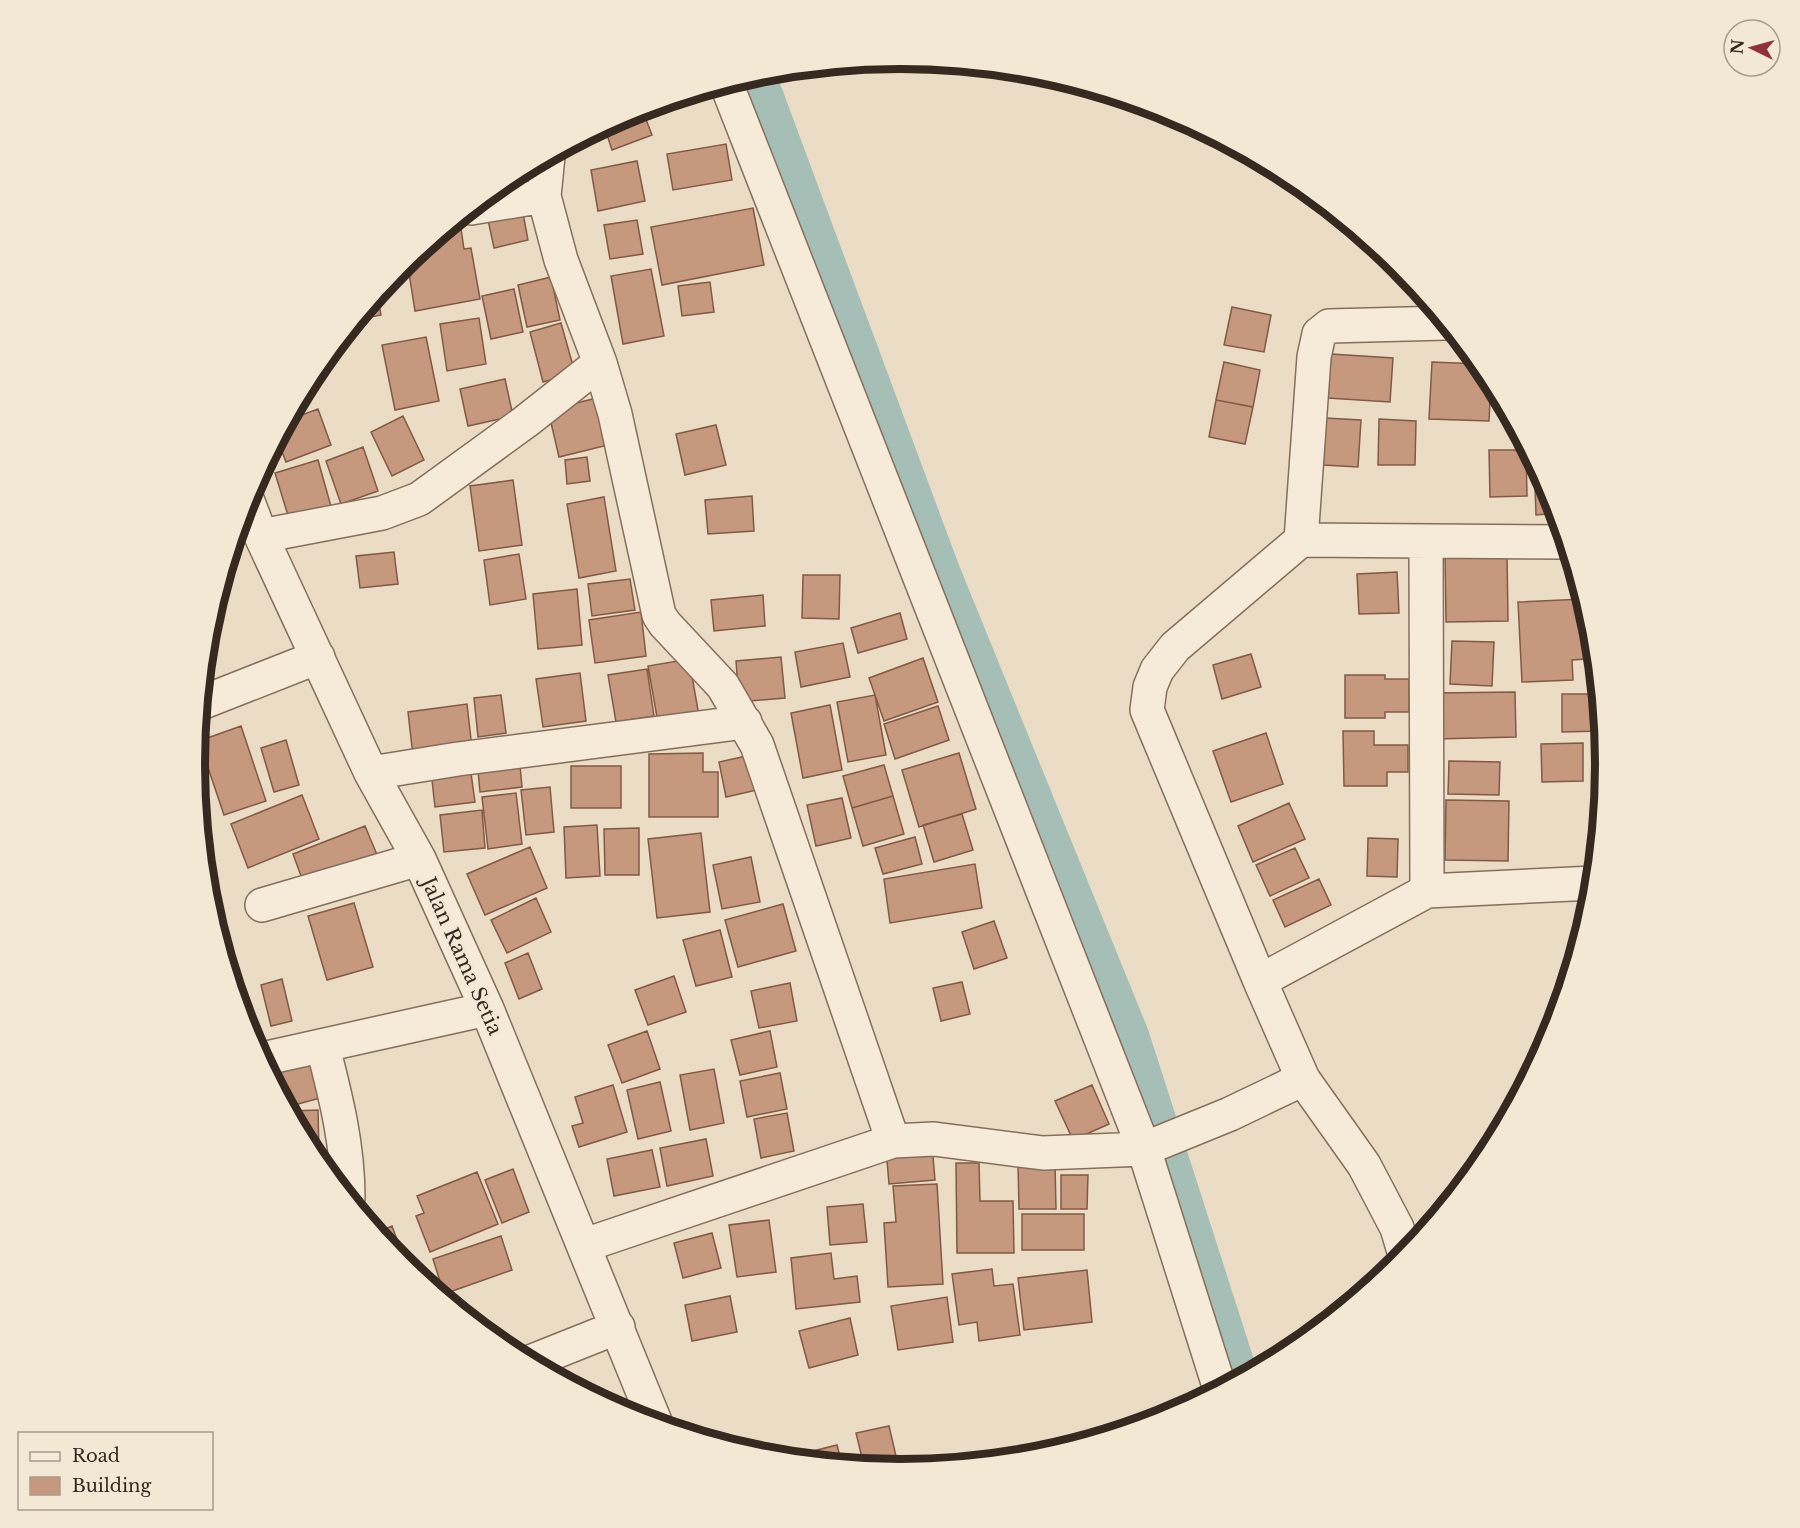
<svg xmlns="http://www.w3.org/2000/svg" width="1800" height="1528" font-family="'Libre Baskerville',serif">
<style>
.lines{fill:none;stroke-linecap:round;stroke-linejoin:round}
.canal{stroke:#a6bfb6;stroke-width:34}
.building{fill:#c6987e;stroke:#825944;stroke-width:1.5}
.minor-casing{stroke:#856f5c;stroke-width:36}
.minor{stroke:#f6ebd8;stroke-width:33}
.labels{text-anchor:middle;stroke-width:6;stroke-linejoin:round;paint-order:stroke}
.street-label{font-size:20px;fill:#36291f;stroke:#f3e8d4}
.rim{fill:none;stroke:#36291f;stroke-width:8}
</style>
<rect width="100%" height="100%" fill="#ebddc5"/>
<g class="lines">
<path class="canal" d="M758,73L943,571L1132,1035L1242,1378"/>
</g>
<path class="building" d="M642,109L652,135L612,150L604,126Z
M726,144L732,180L673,190L667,154Z
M637,161L645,201L598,211L591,170Z
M522,208L528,240L494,248L487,215Z
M753,208L764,265L662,285L651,227Z
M637,220L643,254L610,259L604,225Z
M445,229V232L461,229L464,249L471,248L480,299L415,311L407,260L424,256L423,248Z
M651,269L664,336L623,344L611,276Z
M551,277L560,320L527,327L518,285Z
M710,282L714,312L682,316L678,286Z
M514,289L523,332L491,339L482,296Z
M377,294L381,315L356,320Z
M1232,307L1271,315L1264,352L1224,345Z
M479,318L486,364L447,371L440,324Z
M561,323L575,373L543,382L530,332Z
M426,337L439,401L395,410L382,345Z
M1331,354L1393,358L1390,402L1328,398Z
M1224,362L1260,370L1253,407L1216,400Z
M1432,362L1480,364L1491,380L1489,421L1429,419Z
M505,379L513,416L468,426L460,389Z
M601,397L612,444L559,457L548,410Z
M1216,400L1253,407L1245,444L1209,437Z
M318,409L331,445L286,462L277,439L288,420Z
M403,416L424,460L392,476L371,432Z
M1325,418L1361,420L1358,467L1323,465Z
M1379,419L1416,421L1415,465H1378Z
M716,425L726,465L685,475L676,434Z
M363,447L378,491L341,504L326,461Z
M1489,450H1526L1527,496L1490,497Z
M587,457L590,481L567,484L565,460Z
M318,460L332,510L290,522L275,473Z
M1534,460L1552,494L1558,513L1536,515Z
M513,480L522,545L479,551L470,486Z
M752,496L754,531L708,534L705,500Z
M604,497L616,571L579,578L567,504Z
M1507,551L1508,621L1446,622L1445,552Z
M394,552L398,584L360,588L356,556Z
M519,554L526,599L490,605L484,560Z
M1397,572L1399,613L1359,614L1357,574Z
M803,575H840L839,619L802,618Z
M630,579L635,610L592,616L588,584Z
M577,589L582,645L538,649L533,594Z
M763,595L765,626L714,631L711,600Z
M1583,599L1584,614H1588L1592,627L1594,651H1585L1586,659L1572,660L1573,680L1522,682L1518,602Z
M641,612L646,656L595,663L589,620Z
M900,613L907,639L858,653L851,628Z
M1452,641L1494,642L1492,686L1450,684Z
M843,643L850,677L801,687L795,652Z
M1251,654L1261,687L1222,699L1213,665Z
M781,657L785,698L739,702L736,661Z
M923,658L938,702L884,721L869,678Z
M689,659L699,716L658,723L648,666Z
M647,669L654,716L616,722L608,675Z
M580,673L586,721L543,727L536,679Z
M1345,675H1385V679H1409V712H1385V718H1345Z
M1515,692L1516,737L1435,739V693Z
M1562,694H1599L1602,731L1562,732Z
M501,695L506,733L478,737L474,698Z
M875,695L886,755L848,762L837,702Z
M467,704L472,748L413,756L408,712Z
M830,705L842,770L803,778L791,713Z
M938,706L949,740L895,759L884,724Z
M241,726L266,801L224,815L199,741Z
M1343,731H1374V745H1408V772H1387V786H1344Z
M1266,733L1283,784L1231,802L1213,751Z
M286,740L299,785L274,792L261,748Z
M1583,743V781L1542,782L1541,744Z
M703,753V772H718V817H649V754Z
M959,753L976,809L919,827L902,770Z
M519,755L522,787L480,792L477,760Z
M751,755L757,790L726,797L719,762Z
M1449,761L1500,762L1499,795L1448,794Z
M195,764L204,794L198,796Z
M884,765L893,796L852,808L843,776Z
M470,766L475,802L435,807L431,771Z
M571,766H621V808H571Z
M550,787L554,832L526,835L521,790Z
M516,793L522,844L488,849L482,797Z
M302,795L319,839L248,868L231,824Z
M893,796L904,834L863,846L852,808Z
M842,798L851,838L816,846L807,805Z
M1446,800L1509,801L1508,861L1445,860Z
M1289,803L1305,839L1253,862L1238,826Z
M482,810L485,848L444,852L440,815Z
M962,814L973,850L934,862L923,825Z
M597,825L600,876L566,878L564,827Z
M365,826L378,857L305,887L293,854Z
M639,828V875H605L604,829Z
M701,833L710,912L657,918L648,839Z
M915,837L922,864L883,874L875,848Z
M1368,838L1398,839L1397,877L1367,876Z
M530,847L547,888L485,915L467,874Z
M1295,848L1309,878L1270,896L1256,865Z
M751,857L760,902L722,909L713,865Z
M975,864L982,908L890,923L884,879Z
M1319,879L1331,905L1285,927L1273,900Z
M536,898L551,932L507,953L491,920Z
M354,903L373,967L327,980L308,916Z
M783,904L796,951L738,967L725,920Z
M994,921L1007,958L974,969L962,932Z
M720,930L732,977L696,986L683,940Z
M528,953L542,989L519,999L505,963Z
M674,976L686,1012L648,1025L635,990Z
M282,979L292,1021L271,1026L261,985Z
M962,982L970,1014L941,1021L933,988Z
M790,983L797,1021L759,1028L751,991Z
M647,1031L660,1069L622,1083L608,1045Z
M770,1031L777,1067L740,1075L731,1040Z
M308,1054L320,1098L287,1107L279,1093L272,1064Z
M714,1069L724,1123L690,1130L680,1075Z
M780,1073L787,1109L747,1117L740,1081Z
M660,1082L671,1131L638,1139L627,1090Z
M613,1085L627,1132L579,1147L572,1126L583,1123L575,1097Z
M1092,1085L1109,1124L1073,1140L1055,1101Z
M318,1110L319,1151H311L289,1111Z
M787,1113L794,1151L761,1158L754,1119Z
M706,1139L713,1176L667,1186L660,1148Z
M932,1145L935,1180L889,1184L886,1149Z
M652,1150L660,1187L614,1196L607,1159Z
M1055,1162L1056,1209H1019L1018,1163Z
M956,1163H979L980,1201H1013L1014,1253H957Z
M513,1169L529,1212L502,1223L485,1180Z
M477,1172L498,1224L430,1252L416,1216L424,1213L417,1196Z
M1061,1175H1088L1087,1209H1061Z
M937,1184L943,1284L888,1287L884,1223L896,1222L893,1186Z
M863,1204L867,1242L830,1245L827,1207Z
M1022,1214H1084V1250H1022Z
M769,1220L776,1272L737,1277L729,1225Z
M392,1226L408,1269L376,1233Z
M712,1233L721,1268L683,1278L674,1243Z
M501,1236L512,1270L444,1294L433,1259Z
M831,1253L834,1279L857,1276L860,1302L796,1309L791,1258Z
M992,1269L994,1286L1013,1284L1020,1335L979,1341L977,1322L959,1325L952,1274Z
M1087,1270L1092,1322L1024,1330L1018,1278Z
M730,1296L737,1332L692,1341L685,1305Z
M947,1297L953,1342L898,1350L891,1306Z
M850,1318L858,1355L809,1368L799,1331Z
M889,1426L899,1469L864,1466L856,1433Z
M837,1445L842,1464L785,1458Z"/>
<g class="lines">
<defs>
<path id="minor" d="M726,83L1144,1149L1220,1389
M548,156L544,196L561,260L600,363L615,414L659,615L665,624L723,686L757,745L893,1141L585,1245
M471,208L544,196
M247,499L261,536L371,773L419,859L487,1009L656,1424
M261,536L382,513L419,499L525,422L600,363
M1301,540L1566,542
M1426,543L1427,891
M201,703L318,657
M371,773L458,759L745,722
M262,905L419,859
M1260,981L1147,710L1150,687L1157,670L1175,647L1301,540L1314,357L1319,334L1329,326L1446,323
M323,1047C336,1098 348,1145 348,1198
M262,1059L487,1009
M893,1141L934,1139L1043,1153L1144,1149L1230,1114L1303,1079
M1405,1255L1397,1228L1364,1165L1303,1079L1260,981L1427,891L1594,883
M530,1362L618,1327"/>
</defs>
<use href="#minor" class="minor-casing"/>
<use href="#minor" class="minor"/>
</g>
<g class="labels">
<g class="street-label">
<text transform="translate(462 956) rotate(66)" y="7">Jalan Rama Setia</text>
</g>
</g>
<path d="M0 0H1800V1528H0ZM205 764a695 695 0 1 1 1390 0a695 695 0 1 1-1390 0Z" fill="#f3e8d4" fill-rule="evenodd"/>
<path class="rim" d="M205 764a695 695 0 1 1 1390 0a695 695 0 1 1-1390 0Z"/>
<rect x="18" y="1432" width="195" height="78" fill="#f3e8d4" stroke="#a79c8c" stroke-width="1.5"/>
<rect x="30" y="1452" width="30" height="9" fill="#f6ebd8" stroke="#a79c8c" stroke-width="1.5"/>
<text x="72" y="1462" font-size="18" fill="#36291f">Road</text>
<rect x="30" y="1477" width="30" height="18" fill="#c6987e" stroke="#a79c8c" stroke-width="1.5"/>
<text x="72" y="1492" font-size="18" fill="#36291f">Building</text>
<g transform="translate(1752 48) rotate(275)"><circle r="28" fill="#f3e8d4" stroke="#a79c8c" stroke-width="1.5"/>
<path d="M0-4.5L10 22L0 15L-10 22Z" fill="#8f3137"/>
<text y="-9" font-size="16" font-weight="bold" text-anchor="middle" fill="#36291f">N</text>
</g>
</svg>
